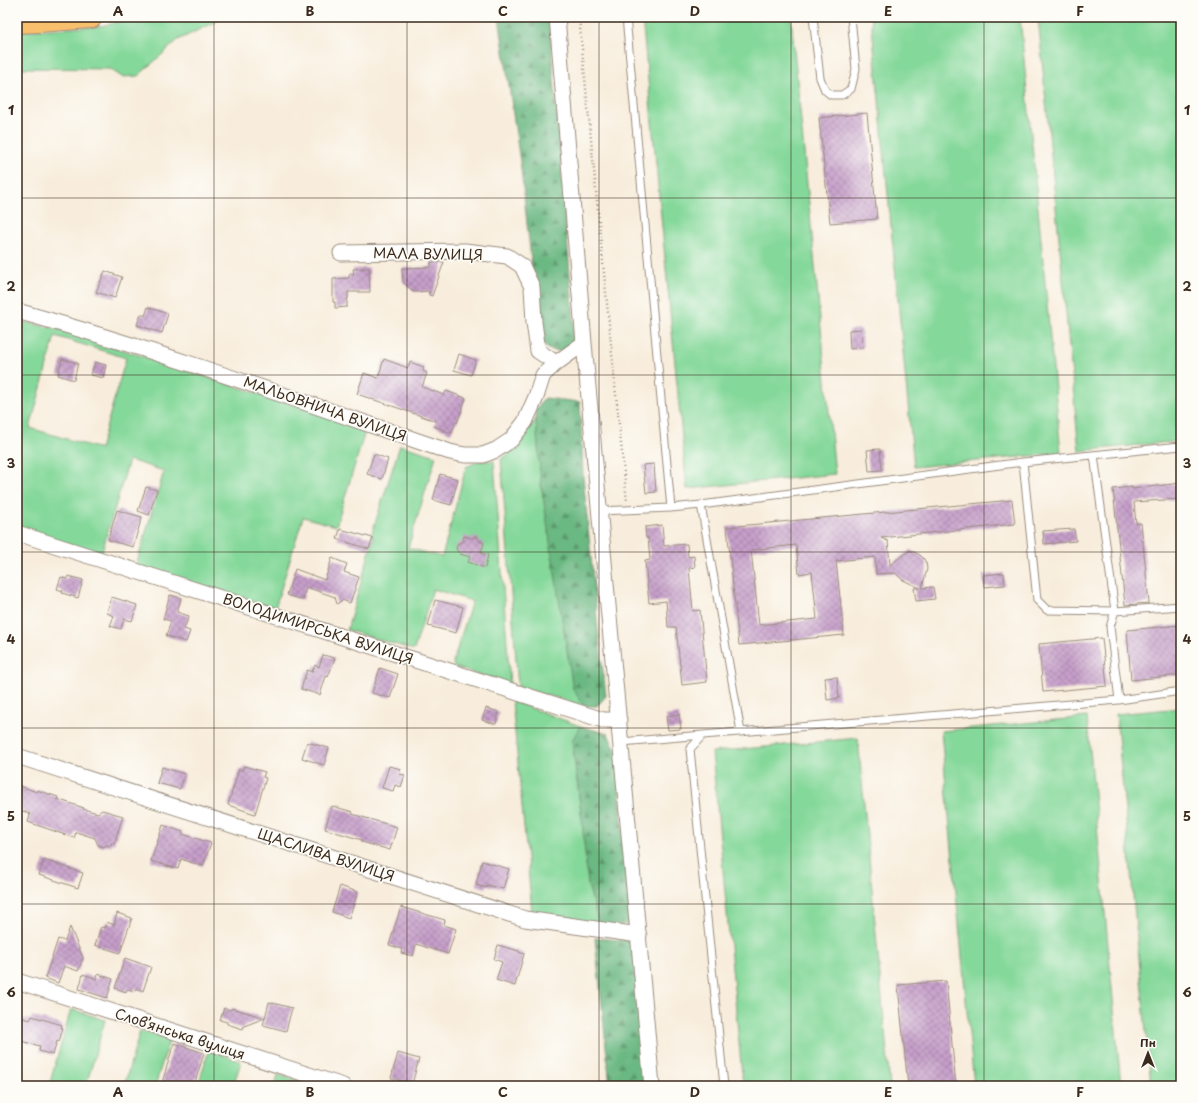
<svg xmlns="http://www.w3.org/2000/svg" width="1198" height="1103" font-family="'Playpen Sans',sans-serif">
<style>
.green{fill:#84d89a;stroke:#60815c;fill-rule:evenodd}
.forest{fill:url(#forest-firs);stroke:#537150}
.building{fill:url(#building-cross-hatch);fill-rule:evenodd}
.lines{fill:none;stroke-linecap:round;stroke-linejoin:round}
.service-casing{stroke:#9a8c7d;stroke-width:9}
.minor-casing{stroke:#9a8c7d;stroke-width:17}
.primary-casing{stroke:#9a8c7d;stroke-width:24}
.path{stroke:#9a8c7d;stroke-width:2.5;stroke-dasharray:1 3;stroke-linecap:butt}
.service{stroke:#fff;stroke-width:7}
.minor{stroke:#fff;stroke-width:15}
.primary{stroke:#f8bf6c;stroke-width:22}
.grid{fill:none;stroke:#3b2a1e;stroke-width:1;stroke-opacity:0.55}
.labels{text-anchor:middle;stroke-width:3.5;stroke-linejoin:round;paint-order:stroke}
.street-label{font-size:14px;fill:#3b2a1e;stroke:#fdfcf7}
.neatline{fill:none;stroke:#3b2a1e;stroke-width:1.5}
.grid-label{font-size:13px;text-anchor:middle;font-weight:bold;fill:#3b2a1e}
</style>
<defs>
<pattern id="forest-firs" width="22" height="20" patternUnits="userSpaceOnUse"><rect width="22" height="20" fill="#6bb882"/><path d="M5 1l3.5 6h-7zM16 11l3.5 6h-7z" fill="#59966a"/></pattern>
<pattern id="building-cross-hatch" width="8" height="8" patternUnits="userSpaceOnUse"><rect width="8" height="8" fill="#c69fca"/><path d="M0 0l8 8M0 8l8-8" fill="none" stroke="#a282a3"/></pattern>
</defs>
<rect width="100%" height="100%" fill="#fdfcf7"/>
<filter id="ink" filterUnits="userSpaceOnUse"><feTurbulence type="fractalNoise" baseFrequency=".025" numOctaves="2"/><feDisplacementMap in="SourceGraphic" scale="8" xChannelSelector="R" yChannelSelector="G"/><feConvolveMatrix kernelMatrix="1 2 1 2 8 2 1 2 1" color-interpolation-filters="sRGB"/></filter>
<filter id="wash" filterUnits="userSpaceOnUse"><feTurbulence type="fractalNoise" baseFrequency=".012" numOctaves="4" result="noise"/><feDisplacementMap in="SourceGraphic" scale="16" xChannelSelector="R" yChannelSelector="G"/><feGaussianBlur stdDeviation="0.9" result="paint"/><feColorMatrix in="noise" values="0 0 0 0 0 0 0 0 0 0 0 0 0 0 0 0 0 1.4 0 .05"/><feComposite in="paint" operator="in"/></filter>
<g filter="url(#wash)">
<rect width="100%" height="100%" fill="#f8eddc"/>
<path class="green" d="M139,17H225L178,40L138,76L122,77L110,69L17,68V31L101,26Z
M642,17H791L835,474L687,489Z
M871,17H1020L1061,453L914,467Z
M1038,17H1181V441L1079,451Z
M24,322L58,329L361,427L364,435L336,526L303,517L275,608L137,567V562L164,471L129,460L101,555L17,529V342L22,326ZM55,336L126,358L100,449L30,428Z
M536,419L541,484L584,706L518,687L501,459L507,455Z
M400,445L436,456L408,548L442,557L466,467L479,461H494L510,685L454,667L453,662L472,601L433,589L414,650L347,630L374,537L371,536Z
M512,701L580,726L572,741L582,820L588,884L598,921L602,924L549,917L532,911Z
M1181,708V1086H1151L1116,714Z
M1087,717L1121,1086H974L941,731Z
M858,738L890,1086H743L712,752Z
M71,1009L105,1020L86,1086H49Z
M140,1031L170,1038L155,1086H124Z
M209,1049L241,1062L233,1086H198Z
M278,1075L319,1086H275Z"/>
<path class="forest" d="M499,17H549L574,322L573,341L564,352L548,349L539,339L536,298L531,260L521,169Z
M545,398L580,402L583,476L598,629L606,696L597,706H584L573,689L541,484L535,410Z
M580,726L608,734L617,753L630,924C620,925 607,927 598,921L588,884L582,820L572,741Z
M595,938L633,941L646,1086H610Z"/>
<g id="blocks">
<path class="building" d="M867,113L877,219L830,223L819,118Z
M431,262H444L432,296L429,295V291L414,292L403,282L402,268L431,267Z
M369,268L370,292H348V299H347V307L335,308V302H333V279L349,278V274H354L353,269Z
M105,271L122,277L115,298L96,292Z
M148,307L168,314L162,333L137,325L141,314L145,316Z
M861,329L863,348L850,349L849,330Z
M459,354L476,360L471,375L454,370Z
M62,359L78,363L74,380L58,375Z
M384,359L408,368L410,362L424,367L423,371L427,373L422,387L444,395L446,391L466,398L457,423L456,422L451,433L434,426L436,421L357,394L364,373L378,378Z
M95,362L106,365L103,378L91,375Z
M880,449L882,470L869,471L867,450Z
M374,454L388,459L382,479L367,474Z
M654,464L656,492L646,493L643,465Z
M440,474L458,479L451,505L433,500Z
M1181,483V499L1134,502L1136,524L1141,523L1149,603L1125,605L1113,489L1132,487V489Z
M146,487L157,490L149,515L138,511Z
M1012,500L1015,524L881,538L888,541L890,565L910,550L920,555L924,559L926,563L927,569L922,588L933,587L935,599L916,601L914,588H920L903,580L895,573L876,574L875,557L836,561L844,635L739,645L727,527ZM796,545L799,574L812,572L817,619L759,625L751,550Z
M117,510L142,517L133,547L108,540Z
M662,525L664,546L687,544L688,557L694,556L695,567L689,568L693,611L700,610L707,682L682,685L676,627H668L666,601L649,603L645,561L650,560L648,538H646L645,527Z
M340,529L373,538L369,549L337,539Z
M1074,529L1076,541L1044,544L1043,531Z
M464,536L472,538L477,536L478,540L484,543L481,553L488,555L485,568L468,562L470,557L460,554L456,549L457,544L463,541Z
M332,558L347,564L344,572L359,577L350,603L342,600L337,604L335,597L306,587L303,600L287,595L295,569L325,580Z
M1004,573L1005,585L984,587L983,575Z
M68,576L83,580L78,598L62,593L63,591L57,589L61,577L67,579Z
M170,595L181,598L177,612L189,616L184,629L190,631L186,642L166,636L171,621L163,619Z
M112,597L137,605L132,621L124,619L121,629L110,626L114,616L107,613Z
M435,600L463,607L456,633L428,626Z
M1181,625V675L1131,680L1127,630Z
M1102,638L1107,686L1043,692L1039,644Z
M323,655L335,658L328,677L326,676L320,695L301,689L307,670L312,672L315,665L319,667Z
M380,668L398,674L390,698L372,693Z
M837,677L839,698L827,700L825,678Z
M486,708L499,712L496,724L482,720Z
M679,714L681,729L668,730L666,716Z
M307,742L329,748L324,765L302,758Z
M244,766L265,772L263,777L266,778L255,814L228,805L239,769L242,771Z
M389,766L401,769L399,774L405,775L401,787L395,785L393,791L382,788Z
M162,767L185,774L180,789L157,783Z
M17,785L37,792V790L58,797L57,799L84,808L83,809L98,813L102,810L123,816L114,844L111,843V846L107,845L103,847L98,845L95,838L76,832L74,838L28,822L30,816L29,815L30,814L17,809Z
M332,806L353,812L352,814L397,827L390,850L362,842V840L325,829Z
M163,825L183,832L182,834L211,843L203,866L181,859L178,869L151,861Z
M44,860L83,873L78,888L39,875Z
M482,861L509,869L503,889L487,885L486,888L476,885Z
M340,886L358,892L349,918L332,912Z
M401,907L445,920L444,925L456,929L448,954L416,944L413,956L401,953L402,949L389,945Z
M117,913L132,918L120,953L95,945L101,927L105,928L107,922L114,925Z
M70,927L83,958L78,971L64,966L58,983L45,978L58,939L65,941Z
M498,945L519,951V952L524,954L515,986L496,980L502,962L494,959Z
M125,958L151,967L143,991L136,988L135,991L127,989L126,992L115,988Z
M83,974L97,979L98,974L113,979L107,998L79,989Z
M946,981L956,1086H908L898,985Z
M269,1002L292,1008L286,1031L263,1025L265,1018L244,1026L243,1029L227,1024V1022L220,1020L224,1008L231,1010L232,1008L265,1018Z
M17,1016L30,1020L32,1016L62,1025L61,1028H63L59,1042L57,1041L53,1055L39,1051L40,1046L17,1040Z
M174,1043L204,1053L194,1086H161Z
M398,1053L419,1059L412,1084L391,1078Z"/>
</g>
</g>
<g filter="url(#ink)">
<use href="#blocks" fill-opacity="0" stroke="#9a8c7d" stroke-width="1"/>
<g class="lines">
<defs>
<path id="service" d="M626,17L671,508L701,505L1023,462L1181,446
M813,17L820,78L825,90L831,95H842L851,89L856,69L851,17
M1094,455L1115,611L1110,627L1119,700
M1023,462L1037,600L1047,610L1115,611L1181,606
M701,505L741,732
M600,511L671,508
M621,742L703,735
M724,1086L690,749L703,735L1119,700L1181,691"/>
<path id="minor" d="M557,17L584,343L652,1086
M341,253L465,251L507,256L522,266L532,287L534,322L538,351L550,359L555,364
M17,311C163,352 306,403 450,452L465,455H483L496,450L511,440L525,422L536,397L543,375L555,364L584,343
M17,533L603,720H619
M17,756L525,919L639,935
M17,981L343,1086"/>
<path id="primary" d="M17,22L39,21L91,17"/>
</defs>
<use href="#service" class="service-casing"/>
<use href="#minor" class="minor-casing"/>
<use href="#primary" class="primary-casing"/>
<path class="path" d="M579,17L615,385L627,502"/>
<use href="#service" class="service"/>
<use href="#minor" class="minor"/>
<use href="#primary" class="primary"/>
</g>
</g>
<path class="grid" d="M214,17V1086M407,17V1086M599,17V1086M791,17V1086M984,17V1086M17,198H1181M17,375H1181M17,552H1181M17,728H1181M17,904H1181"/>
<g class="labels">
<g class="street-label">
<text transform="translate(428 254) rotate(1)" y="5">МАЛА ВУЛИЦЯ</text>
<text transform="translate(325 409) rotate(19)" y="5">МАЛЬОВНИЧА ВУЛИЦЯ</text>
<text transform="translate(318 629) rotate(18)" y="5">ВОЛОДИМИРСЬКА ВУЛИЦЯ</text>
<text transform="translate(326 855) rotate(18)" y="5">ЩАСЛИВА ВУЛИЦЯ</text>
<text transform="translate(180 1034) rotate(18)" y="5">Словʼянська вулиця</text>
</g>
</g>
<rect width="1198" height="1103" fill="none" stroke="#fdfcf7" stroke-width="44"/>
<g transform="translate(1148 1053)" stroke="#fdfcf7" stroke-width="3" paint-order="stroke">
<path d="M0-3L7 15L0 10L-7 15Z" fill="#3b2a1e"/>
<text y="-6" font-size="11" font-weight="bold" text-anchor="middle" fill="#3b2a1e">Пн</text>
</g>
<rect x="22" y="22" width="1154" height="1059" class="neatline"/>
<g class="grid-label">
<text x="118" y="16">A</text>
<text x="310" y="16">B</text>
<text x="503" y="16">C</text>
<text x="695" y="16">D</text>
<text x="888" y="16">E</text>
<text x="1080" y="16">F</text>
<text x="11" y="115">1</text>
<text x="1187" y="115">1</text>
<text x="11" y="291">2</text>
<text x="1187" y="291">2</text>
<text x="11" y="468">3</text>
<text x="1187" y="468">3</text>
<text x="11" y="644">4</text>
<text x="1187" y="644">4</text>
<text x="11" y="821">5</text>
<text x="1187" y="821">5</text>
<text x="11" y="997">6</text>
<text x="1187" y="997">6</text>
<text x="118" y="1097">A</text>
<text x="310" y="1097">B</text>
<text x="503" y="1097">C</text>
<text x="695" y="1097">D</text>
<text x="888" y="1097">E</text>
<text x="1080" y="1097">F</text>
</g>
</svg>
